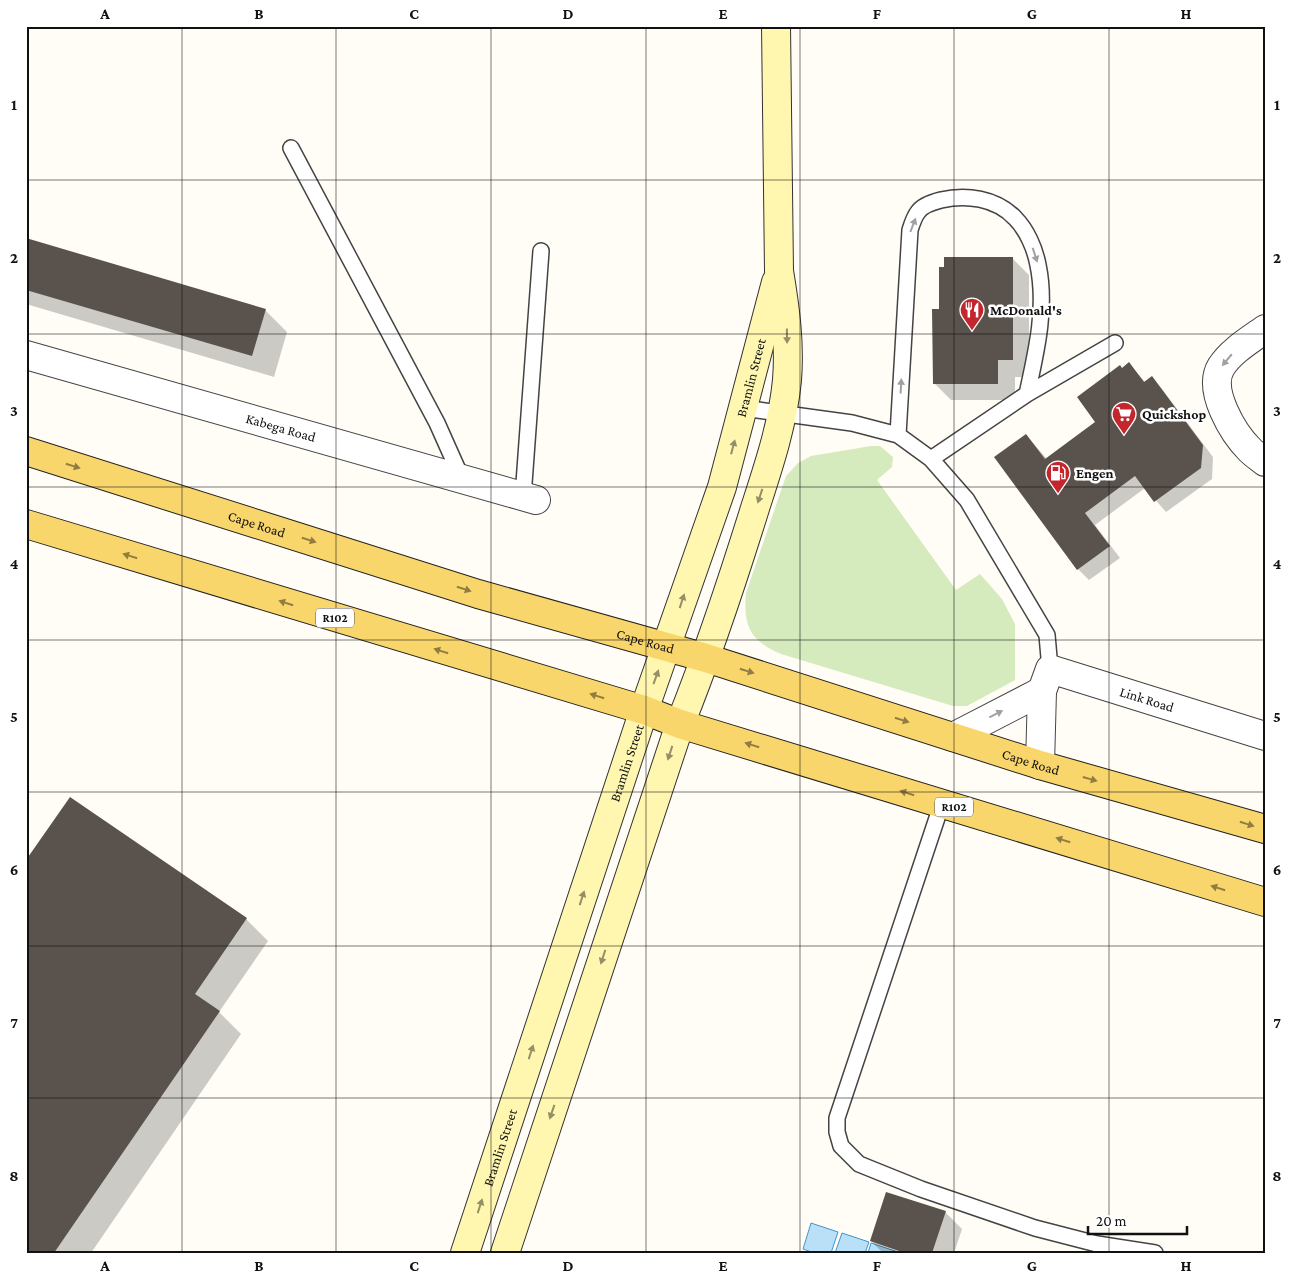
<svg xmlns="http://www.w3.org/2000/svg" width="1291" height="1279" font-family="'Crimson Pro',serif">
  <rect width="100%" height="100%" fill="#fffdf5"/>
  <!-- green -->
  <path fill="#d5ebbd" d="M871 446H880L893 457 892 467 877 480 956 590 980 574 1002 599 1015 624V680L967 706H953L781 654C750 641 743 626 746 593L786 476 798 463 811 456Z"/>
  <!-- water -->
  <path fill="#b9e0f7" stroke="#3f96cf" d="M811 1223 838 1232 831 1253H814L803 1249Z
    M842 1233 869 1242 865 1253H835Z
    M871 1243 898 1252 897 1253H868Z"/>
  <!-- shadow -->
  <path fill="#0003" d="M26 239 265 310 287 332 274 377 26 304Z
    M1012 258 1029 275V377H1015V400H951L934 383 940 310Z
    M1129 364 1146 383 1152 378 1162 389 1213 457 1212 479 1166 512 1145 488 1095 525 1120 558 1089 580 1078 569 1026 435 1047 459 1097 422 1122 369Z
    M26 863 246 919 268 941 219 1012 241 1034 91 1253H26Z
    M945 1212 962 1229 954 1253H883L871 1241Z"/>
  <!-- building -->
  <path fill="#5a524d" d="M26 238 266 309 252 356 26 290Z
    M944 257H1013V360H998V384H933L932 309H939V267H944Z
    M1129 362 1144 382 1152 376 1203 445 1201 468 1154 502 1135 476 1085 513 1110 546 1077 570 994 457 1026 434 1045 459 1095 422 1077 397 1120 365 1122 368Z
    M70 797 247 918 195 994 220 1011 54 1253H26V860Z
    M886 1192 946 1211 932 1253H905L870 1241Z"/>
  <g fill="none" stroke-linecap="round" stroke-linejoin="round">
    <defs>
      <path id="lane" d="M291 148 437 423 462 479
        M743 408 852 423 898 435 931 459 967 500 1047 635 1050 669
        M898 435 910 230C912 224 914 217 918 212 922 206 933 202 941 200 966 194 996 198 1015 218 1027 230 1035 249 1038 265 1047 308 1036 353 1027 394
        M931 459 1027 394 1115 343
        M523 497 541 251
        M942 803 837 1118V1132L841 1146 859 1164 921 1189 1035 1228 1097 1244 1155 1253"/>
      <g id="street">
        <path d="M1265 329C1250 340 1231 351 1221 367 1207 390 1233 433 1250 450 1254 454 1260 458 1265 462"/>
        <path id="s1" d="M26 355 536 500"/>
        <path d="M953 737 1042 691"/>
        <path id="s2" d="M1040 765 1042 691 1050 669 1265 736"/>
      </g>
      <g id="secondary">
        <path id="s3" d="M465 1253 644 710 722 487 776 282"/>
        <path d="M505 1253 680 724C709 652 733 579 756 505 769 465 783 423 787 380 790 343 785 307 779 271L776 26"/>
      </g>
      <g id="primary">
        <path id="s4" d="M26 451 478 594 706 658 1040 765 1265 829"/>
        <path d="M26 524 644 710 680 724 1265 902"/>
      </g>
    </defs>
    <!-- lane casing -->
    <use href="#lane" stroke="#444" stroke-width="18"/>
    <!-- street casing -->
    <use href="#street" stroke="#444" stroke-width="30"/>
    <!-- secondary casing -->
    <use href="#secondary" stroke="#333" stroke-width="30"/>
    <!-- primary casing -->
    <use href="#primary" stroke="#222" stroke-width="30"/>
    <!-- lane -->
    <use href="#lane" stroke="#fff" stroke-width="15"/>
    <!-- street -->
    <use href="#street" stroke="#fff" stroke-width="28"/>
    <!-- secondary -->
    <use href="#secondary" stroke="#fff6b0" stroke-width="28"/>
    <!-- primary -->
    <use href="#primary" stroke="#f9d66b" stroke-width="28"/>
  </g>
  <!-- one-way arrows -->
  <defs><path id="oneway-solid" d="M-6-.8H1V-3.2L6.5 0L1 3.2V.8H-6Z" transform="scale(1.25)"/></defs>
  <g fill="#a0a0a0">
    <use href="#oneway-solid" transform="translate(913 225) rotate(-69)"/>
    <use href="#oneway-solid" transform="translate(1035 255) rotate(72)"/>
    <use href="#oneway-solid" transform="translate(1227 360) rotate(130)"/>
    <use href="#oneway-solid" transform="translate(901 386) rotate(-87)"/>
    <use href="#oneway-solid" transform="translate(996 714) rotate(-27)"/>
  </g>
  <g fill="#948f68">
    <use href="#oneway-solid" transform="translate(787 336) rotate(89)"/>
    <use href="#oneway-solid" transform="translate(733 447) rotate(-75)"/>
    <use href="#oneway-solid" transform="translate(760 496) rotate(108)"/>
    <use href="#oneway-solid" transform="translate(682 601) rotate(-72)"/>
    <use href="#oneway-solid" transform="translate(656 677) rotate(-70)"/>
    <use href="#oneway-solid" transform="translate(670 753) rotate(108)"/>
    <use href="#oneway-solid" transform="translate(582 898) rotate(-72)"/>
    <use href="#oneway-solid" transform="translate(603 957) rotate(108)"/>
    <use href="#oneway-solid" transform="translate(531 1052) rotate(-72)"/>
    <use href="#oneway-solid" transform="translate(552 1112) rotate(109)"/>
    <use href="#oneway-solid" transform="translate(480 1206) rotate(-72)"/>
  </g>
  <g fill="#917d42">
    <use href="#oneway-solid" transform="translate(73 466) rotate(17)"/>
    <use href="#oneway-solid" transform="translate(309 540) rotate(18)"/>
    <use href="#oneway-solid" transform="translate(130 556) rotate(-163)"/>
    <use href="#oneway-solid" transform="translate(464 589) rotate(18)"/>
    <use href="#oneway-solid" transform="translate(286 603) rotate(-163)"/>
    <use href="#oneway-solid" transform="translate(441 651) rotate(-163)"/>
    <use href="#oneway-solid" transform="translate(747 671) rotate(18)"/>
    <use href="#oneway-solid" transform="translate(597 696) rotate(-163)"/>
    <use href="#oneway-solid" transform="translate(902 720) rotate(18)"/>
    <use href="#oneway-solid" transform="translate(752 745) rotate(-163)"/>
    <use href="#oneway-solid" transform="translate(1090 779) rotate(16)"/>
    <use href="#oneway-solid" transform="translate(907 793) rotate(-163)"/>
    <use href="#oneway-solid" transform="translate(1247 824) rotate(17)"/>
    <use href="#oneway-solid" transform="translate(1063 840) rotate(-163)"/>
    <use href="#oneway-solid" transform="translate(1218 888) rotate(-163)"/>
  </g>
  <!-- grid -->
  <path fill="none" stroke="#111" stroke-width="1" stroke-opacity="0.55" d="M182 26V1253M336 26V1253M491 26V1253M646 26V1253M800 26V1253M954 26V1253M1109 26V1253M26 180H1265M26 334H1265M26 487H1265M26 640H1265M26 792H1265M26 946H1265M26 1098H1265"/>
  <!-- icons -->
  <defs>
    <symbol id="restaurant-pin" viewBox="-11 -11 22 30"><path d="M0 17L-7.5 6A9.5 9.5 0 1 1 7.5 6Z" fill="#c4262e" stroke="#fff"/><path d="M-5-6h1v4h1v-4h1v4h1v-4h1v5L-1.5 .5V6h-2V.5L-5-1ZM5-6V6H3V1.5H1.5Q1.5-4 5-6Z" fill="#fff"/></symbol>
    <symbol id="supermarket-pin" viewBox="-11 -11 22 30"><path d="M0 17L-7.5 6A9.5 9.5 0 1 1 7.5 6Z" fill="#c4262e" stroke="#fff"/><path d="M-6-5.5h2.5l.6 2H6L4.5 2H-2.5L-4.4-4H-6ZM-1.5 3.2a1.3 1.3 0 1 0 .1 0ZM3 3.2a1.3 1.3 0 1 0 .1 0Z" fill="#fff"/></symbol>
    <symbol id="fuel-pin" viewBox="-11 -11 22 30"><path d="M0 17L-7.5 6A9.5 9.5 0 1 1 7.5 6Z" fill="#c4262e" stroke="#fff"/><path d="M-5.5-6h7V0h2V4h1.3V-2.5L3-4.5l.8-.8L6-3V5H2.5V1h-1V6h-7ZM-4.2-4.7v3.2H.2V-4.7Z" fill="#fff"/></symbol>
  </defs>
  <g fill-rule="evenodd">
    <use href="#restaurant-pin" x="958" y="296" width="28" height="38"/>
    <use href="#supermarket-pin" x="1110" y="400" width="28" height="38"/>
    <use href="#fuel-pin" x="1044" y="459" width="28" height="38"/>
  </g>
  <g text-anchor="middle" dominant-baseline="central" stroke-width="5" stroke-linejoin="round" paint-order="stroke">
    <!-- shield labels -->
    <g fill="#fff" stroke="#585858" stroke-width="1">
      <rect x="316" y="608.5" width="38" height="19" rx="4"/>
      <rect x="935" y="797.5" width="38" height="19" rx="4"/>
    </g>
    <g font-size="12" font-weight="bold" fill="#111">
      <text x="335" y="618">R102</text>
      <text x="954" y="807">R102</text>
    </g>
    <!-- poi labels -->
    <g font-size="14" font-weight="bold" fill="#111" stroke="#fff" text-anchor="start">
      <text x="990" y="310">McDonald's</text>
      <text x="1142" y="414">Quickshop</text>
      <text x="1076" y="473">Engen</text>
    </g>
    <!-- street labels -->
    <g font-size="14" fill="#111" stroke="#fff">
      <text stroke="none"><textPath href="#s3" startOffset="921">Bramlin Street</textPath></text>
      <text stroke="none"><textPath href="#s1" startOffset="265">Kabega Road</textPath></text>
      <text stroke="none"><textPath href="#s4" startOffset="242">Cape Road</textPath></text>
      <text stroke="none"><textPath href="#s4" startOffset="648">Cape Road</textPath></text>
      <text stroke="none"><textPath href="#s2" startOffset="199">Link Road</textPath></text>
      <text stroke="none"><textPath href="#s4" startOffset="1052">Cape Road</textPath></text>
      <text stroke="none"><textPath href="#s3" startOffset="516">Bramlin Street</textPath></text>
      <text stroke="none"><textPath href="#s3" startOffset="111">Bramlin Street</textPath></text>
    </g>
  </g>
  <!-- border -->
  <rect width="1291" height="1279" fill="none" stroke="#ffffff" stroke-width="55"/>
  <!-- scale -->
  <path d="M1088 1226v8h99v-8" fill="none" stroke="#111111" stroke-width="2.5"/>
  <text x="1096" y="1226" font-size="15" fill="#111111" stroke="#ffffff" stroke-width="4" paint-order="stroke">20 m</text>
  <rect x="28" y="28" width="1236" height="1224" fill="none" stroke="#111" stroke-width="2"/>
  <g font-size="16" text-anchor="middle" font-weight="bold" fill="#111">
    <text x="105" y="19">A</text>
    <text x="259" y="19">B</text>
    <text x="414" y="19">C</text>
    <text x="568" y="19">D</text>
    <text x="723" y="19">E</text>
    <text x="877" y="19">F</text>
    <text x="1032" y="19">G</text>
    <text x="1186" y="19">H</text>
    <text x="14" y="110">1</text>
    <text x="1277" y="110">1</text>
    <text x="14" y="263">2</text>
    <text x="1277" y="263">2</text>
    <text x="14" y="416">3</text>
    <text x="1277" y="416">3</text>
    <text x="14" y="569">4</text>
    <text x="1277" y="569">4</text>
    <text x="14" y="722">5</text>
    <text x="1277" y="722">5</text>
    <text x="14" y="875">6</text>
    <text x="1277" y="875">6</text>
    <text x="14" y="1028">7</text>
    <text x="1277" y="1028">7</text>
    <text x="14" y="1181">8</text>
    <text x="1277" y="1181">8</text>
    <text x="105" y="1271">A</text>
    <text x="259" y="1271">B</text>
    <text x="414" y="1271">C</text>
    <text x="568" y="1271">D</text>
    <text x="723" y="1271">E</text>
    <text x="877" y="1271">F</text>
    <text x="1032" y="1271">G</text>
    <text x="1186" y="1271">H</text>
  </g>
</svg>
